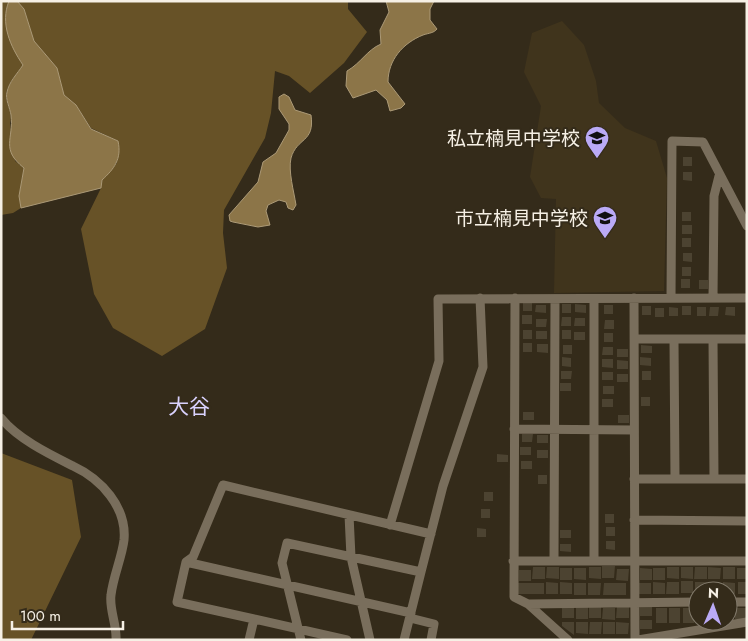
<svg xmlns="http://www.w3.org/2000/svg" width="748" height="641" font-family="Jost,'Noto Sans JP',sans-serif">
  <rect width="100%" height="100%" fill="#342b1a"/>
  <!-- built -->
  <path fill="#40341c" d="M562 21 584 45 596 81 599 103 625 128 656 141 667 178 664 291 554 293 556 199 541 198 530 177 541 106 524 72 532 33Z"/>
  <!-- green -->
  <path fill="#675227" d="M1 1H9C0 21 11 47 23 65 17 74 6 85 6 96 7 106 13 113 10 123L15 161 24 168 19 196 21 208 13 213 1 215Z
    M17 1H348V9L367 32 344 63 310 93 289 76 275 71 271 113 265 138 224 210 223 233 227 268 205 329 162 356 113 328 94 294 81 229 101 188 102 180 117 163 118 141 91 128 76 105 64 95 57 68 34 41 24 9Z
    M1 453 72 480 81 537 31 640H1Z"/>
  <!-- water -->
  <path fill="#8c7548" stroke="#ac9a77" d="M9 1H17L24 9 34 41 57 68 64 95 76 105 91 129 118 141C122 159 114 169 102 180L101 188 21 208 19 196 24 168C0 149 14 139 11 115 10 108 5 99 7 92 9 82 17 74 23 65 10 46 0 23 9 1Z
    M386 1H434L430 9V20L437 29C434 33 429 33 423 35 403 43 388 60 388 82L405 104 401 108 390 111 387 100 376 90 353 98 346 86 347 71C361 63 367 50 381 44L380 30 389 12Z
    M284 94 289 97 295 110 311 115C315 143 297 137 291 158 288 171 294 192 296 205L293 210 288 208 286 202 279 200 268 205 266 211 270 225 258 227 233 222 230 221 229 215 258 182 263 162 276 153 289 130V124L279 109V97Z"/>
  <!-- building -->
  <path fill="#4c4331" d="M683 157H692V166H683Z
    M683 172H692V181L683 180Z
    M682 212H691V221H682Z
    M682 225H692V234H682Z
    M682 238H691V247H682Z
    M683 253H692V262L683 261Z
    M682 267H691V276H682Z
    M681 279H690V288H681Z
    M699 280H708V289H699Z
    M523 302H532V311H523Z
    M562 304H571V313H562Z
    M575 304 586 305V313L575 312Z
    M536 305H546V313L535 312Z
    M604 305H613V314H604Z
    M642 306H651V315H642Z
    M682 306H691V315H682Z
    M669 307 678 308V316H669Z
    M697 307H706V316H697Z
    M710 307H719L718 316H709Z
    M726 307H735V316L725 315Z
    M655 308H664V317H655Z
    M522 315H532V324H522Z
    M562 317H571V326H561Z
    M575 318H585V326H574Z
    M536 319H547L546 327H536Z
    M605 320H614V329H604Z
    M523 330H532V339H523Z
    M562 330H571V339H562Z
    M536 331H547V339H536Z
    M574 332H585V340H574Z
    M604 333H613V342H604Z
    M523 343H532V352H523Z
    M537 344H548V353L537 352Z
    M563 345H572V354H563Z
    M641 345 652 346V353H641Z
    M603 347H613V355H602Z
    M617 349H628V357H617Z
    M562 357 571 358V367L562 366Z
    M640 357 651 358V366L640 365Z
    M602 359H613V368L602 367Z
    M617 360 628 361V369H617Z
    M561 371H572L571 379H561Z
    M642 371H651V380H642Z
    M602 372H613V380H602Z
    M617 374H628V382H617Z
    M560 383H571V391H560Z
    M603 386H614V394H603Z
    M641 397H650V406H641Z
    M602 399H613V407H602Z
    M523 412H534V420H523Z
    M618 415H629V423H618Z
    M522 434H533L532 442H522Z
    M537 435H548V443H537Z
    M520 447H531V455H520Z
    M537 450H548V458H537Z
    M497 454 508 455V462H497Z
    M521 461H532V469H521Z
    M538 475H547V484H538Z
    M484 492H493V501H484Z
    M481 509H490V518H481Z
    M605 514H614V523H605Z
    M606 527H615V536H606Z
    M477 528 486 529V537H477Z
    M560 530H571V538H560Z
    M606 541H615V550L606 549Z
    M560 544H571V552L560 551Z
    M602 566H615L614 578H602Z
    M533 567H545V579H532Z
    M547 567H559V579L546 578Z
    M589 567H601V579L589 578Z
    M667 567H679V579L667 578Z
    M681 567H693V579L681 578Z
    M695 567H707V579H694Z
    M708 567 721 568 720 579H708Z
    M723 567H735V579H723Z
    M560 568H572V580H560Z
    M574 568H586V580L574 579Z
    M640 568 652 569V580H640Z
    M653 568H665V580H653Z
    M737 568H747V579H737Z
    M617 569H629L628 581 616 580Z
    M519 570H531V581H519Z
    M681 581H693V593H681Z
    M546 582 558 583V594H546Z
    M560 582 572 583V594H560Z
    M653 582 665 583V594H653Z
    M667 582H679V594H666Z
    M695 582H707V591H698V594H695Z
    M723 582 735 583V594L723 591Z
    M738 582H747V594H738Z
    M518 583H544V594H518Z
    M574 583H586V595H574Z
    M588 583H601L600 595H588Z
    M604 583H626V595H603Z
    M639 583H651V594H639Z
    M709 583H721V591H709Z
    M640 606H652V616H640Z
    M562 607H574V618H562Z
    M576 607H588V619H576Z
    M589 607H601V618H589Z
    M617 607H629V618H616Z
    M603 608H615V620L602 619Z
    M656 608H667V623H656Z
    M669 608H680V623H669Z
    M683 608H694V623H683Z
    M728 608H733V619H728Z
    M735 608H747V619H735Z
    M640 620H652V629H640Z
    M562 622H574V635L562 626Z
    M576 622H588V634L576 633Z
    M590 622H602L601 634H589Z
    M603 622H615V634H603Z
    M616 622 629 623 628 634H616Z"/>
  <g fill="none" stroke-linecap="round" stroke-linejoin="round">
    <!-- minor -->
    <path stroke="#796e5c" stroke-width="9" d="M515 298 514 597 528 604 568 640
      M634 298 635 640
      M671 298 672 141 703 142 747 226
      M713 298 714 196 719 176
      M594 299V561
      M635 339H747
      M713 339 714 479
      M674 340 675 479
      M1 418C18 439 49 454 73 466 101 479 127 507 124 540 122 557 113 577 111 595 109 609 117 625 116 640
      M514 429 634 430
      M634 479H747
      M349 515 351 557 370 640
      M634 520 747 521
      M390 525 439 361 438 299 747 298
      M513 561H747
      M554 561 555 299
      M186 562 411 613
      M421 572 443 486 483 367 480 298
      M728 602H747
      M528 604 698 602
      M410 618 434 624 431 640
      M254 619 347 640
      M249 640 254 619 177 602 186 562 193 557 223 485 431 534
      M301 640 282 563 287 543 421 572 404 640
      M638 640 747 622"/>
  </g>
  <!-- icons -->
  <defs>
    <symbol id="school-pin" viewBox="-11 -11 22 30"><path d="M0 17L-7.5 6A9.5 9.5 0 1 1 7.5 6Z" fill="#baaaf6" stroke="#342b1a"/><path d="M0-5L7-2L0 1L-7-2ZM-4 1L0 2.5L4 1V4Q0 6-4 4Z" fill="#111"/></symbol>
  </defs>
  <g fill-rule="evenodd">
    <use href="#school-pin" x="583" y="124" width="28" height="38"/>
    <use href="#school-pin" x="591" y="204" width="28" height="38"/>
  </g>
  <g text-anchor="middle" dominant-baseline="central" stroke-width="4" stroke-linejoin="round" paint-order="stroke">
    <!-- poi labels -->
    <g font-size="19" fill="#f6f0e5" stroke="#342b1a" text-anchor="end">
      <text x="580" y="138">私立楠見中学校</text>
      <text x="588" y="218">市立楠見中学校</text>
    </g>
    <!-- quarter labels -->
    <g font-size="21" fill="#d9d1fd" stroke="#342b1a">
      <text x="189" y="407">大谷</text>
    </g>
  </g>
  <!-- border -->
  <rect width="748" height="641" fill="none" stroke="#f6f0e5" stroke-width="5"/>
  <!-- north arrow -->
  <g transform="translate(713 606) rotate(2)"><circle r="24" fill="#342b1a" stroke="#827a6b"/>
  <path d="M0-4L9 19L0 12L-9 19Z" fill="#baaaf6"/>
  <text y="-8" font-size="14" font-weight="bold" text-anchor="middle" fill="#f6f0e5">N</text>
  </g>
  <!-- scale -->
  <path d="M12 621v8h111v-8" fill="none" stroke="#f6f0e5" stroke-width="2.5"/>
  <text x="20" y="621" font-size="15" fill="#f6f0e5" stroke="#342b1a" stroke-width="4" paint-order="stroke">100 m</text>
</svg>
